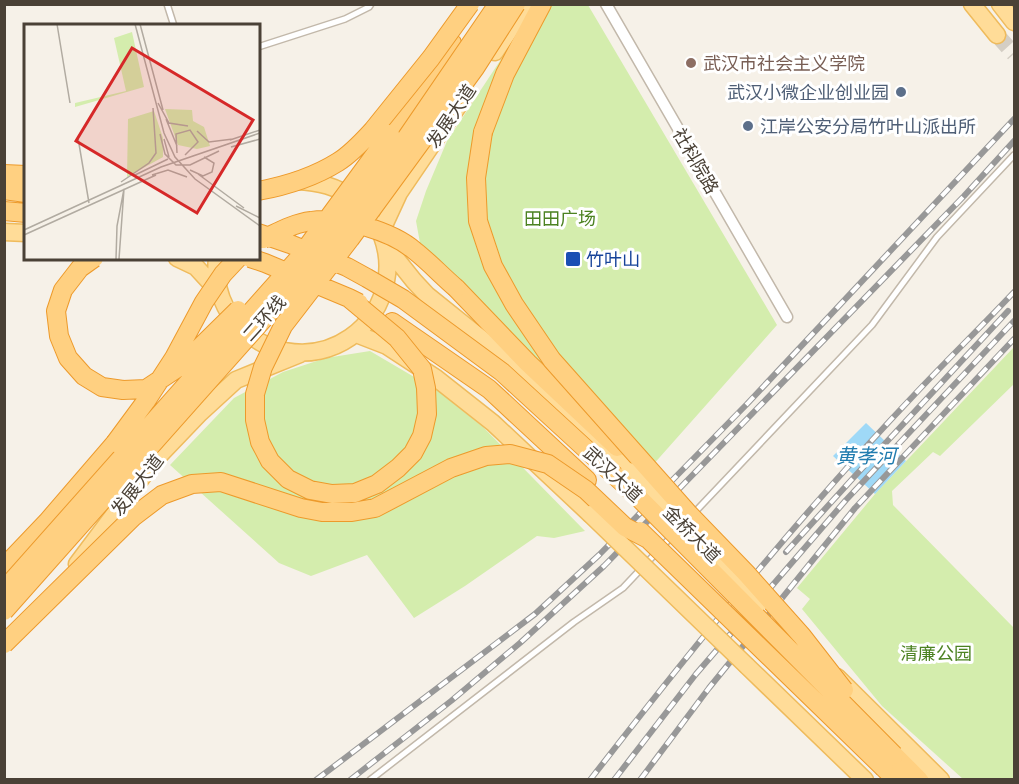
<svg xmlns="http://www.w3.org/2000/svg" width="1019" height="784" font-family="'Asap Condensed','Noto Sans SC',sans-serif">
  <rect width="100%" height="100%" fill="#f6f1e8"/>
  <!-- green -->
  <path fill="#d4edad" d="M537 5H588L777 325 644 475 494 342 446 291 422 254 416 221 426 191 447 141Z
    M1014 347V384L940 456 933 452 892 491 893 505 1014 628V779H963L882 706 802 609 810 599 797 588 875 494Z
    M370 351 438 391 483 427 585 531 554 538 537 536 465 586 414 618 367 555 311 576 279 563 170 465 234 398 283 372 326 358Z"/>
  <!-- water -->
  <path fill="#9fd9f7" d="M866 423 906 461 875 494 833 456Z"/>
  <g fill="none" stroke-linecap="round" stroke-linejoin="round">
    <!-- primary-tunnel -->
    <path stroke="#d4cec4" stroke-width="16" stroke-dasharray="16 8" stroke-linecap="butt" d="M997 35 1014 54"/>
    <defs>
      <path id="service" d="M167 4 174 26
        M258 47 345 19 369 7 371 4
        M694 513 872 325 937 237 1014 155
        M370 780 574 622 623 588 673 535"/>
      <path id="minor" d="M606 4 787 317"/>
      <path id="primary" d="M972 4 997 35
        M1000 4 1014 22
        M495 52 527 4
        M296 181C320 182 336 186 356 200
        M4 232 26 233
        M381 232 399 193 467 93
        M386 246 414 281 427 295 508 360 629 471
        M177 258 196 267 219 292
        M217 258C213 294 229 324 260 342 264 344 268 347 272 348 276 350 281 350 285 351 333 360 377 329 386 281 390 262 386 241 376 224
        M356 334 387 346 436 378 493 423 590 514
        M77 564 155 460 200 413 236 380 300 354
        M747 666 865 780
        M837 677 941 780"/>
      <path id="trunk" d="M483 132 505 74 542 4
        M390 134 452 43
        M4 174 26 175
        M4 190 26 193
        M4 211 26 213
        M456 288 528 363 617 447
        M392 322 489 389 587 480
        M4 567 47 522 115 443
        M894 755 919 780
        M884 768 896 780"/>
    </defs>
    <!-- service casing -->
    <use href="#service" stroke="#c2b8aa" stroke-width="8"/>
    <!-- minor casing -->
    <use href="#minor" stroke="#c2b8aa" stroke-width="13"/>
    <!-- primary casing -->
    <use href="#primary" stroke="#efbb5c" stroke-width="19"/>
    <!-- trunk casing -->
    <use href="#trunk" stroke="#ed9a2b" stroke-width="20"/>
    <!-- service -->
    <use href="#service" stroke="#fff" stroke-width="5"/>
    <!-- minor -->
    <use href="#minor" stroke="#fff" stroke-width="10"/>
    <!-- primary -->
    <use href="#primary" stroke="#ffdc98" stroke-width="16"/>
    <!-- trunk -->
    <use href="#trunk" stroke="#ffd081" stroke-width="18"/>
    <defs>
      <path id="rail" d="M786 552 855 476 1008 311
        M316 780 535 614 599 555 747 404 1014 119
        M350 780 451 701 520 643 604 566 964 196 1014 141
        M590 780C693 647 800 515 916 393 948 359 982 326 1014 292
        M614 780 696 674 846 500 1014 321
        M640 780 709 688 855 508 1014 339"/>
    </defs>
    <!-- rail casing -->
    <use href="#rail" stroke="#989898" stroke-width="6"/>
    <!-- rail -->
    <use href="#rail" stroke="#fff" stroke-width="4" stroke-dasharray="11" stroke-linecap="butt"/>
    <defs>
      <path id="primary-bridge" d="M629 471 761 602
        M590 514 747 666"/>
      <path id="trunk-bridge" d="M483 132 476 178 478 221 493 266 514 304 552 360 688 513 746 573 802 636 844 690
        M258 191C285 186 314 177 338 162 351 154 363 141 373 130L431 58 470 4
        M258 233 290 244 347 267 367 278 403 299 502 372 636 495 894 755
        M263 239C278 232 294 223 311 221 341 216 392 231 415 251 429 262 442 276 456 288
        M94 258 80 268 63 290 56 311 59 336 68 358 84 376 102 387 123 390 146 389 182 365 238 310
        M250 258 265 263 349 298 359 303
        M349 298 397 338 422 369 426 388 427 414 422 436 413 453 398 468 377 484 355 493 332 494 310 490 288 479 270 461 260 442 255 420V394L263 367 283 326 350 239 475 68 516 4
        M115 443 146 401 174 358 204 302 223 274 238 258
        M640 531 884 768
        M4 590 299 258 390 134
        M4 611 315 261 396 153 498 4
        M4 644 133 517 162 495 192 484 221 482 301 508 322 512H352L375 508 451 468 486 456 510 454 548 464 586 490 625 527 648 539"/>
    </defs>
    <!-- primary-bridge casing -->
    <use href="#primary-bridge" stroke="#efbb5c" stroke-width="19" stroke-linecap="butt"/>
    <!-- trunk-bridge casing -->
    <use href="#trunk-bridge" stroke="#ed9a2b" stroke-width="20" stroke-linecap="butt"/>
    <!-- primary-bridge -->
    <use href="#primary-bridge" stroke="#ffdc98" stroke-width="16"/>
    <!-- trunk-bridge -->
    <use href="#trunk-bridge" stroke="#ffd081" stroke-width="18"/>
  </g>
  <!-- markers -->
  <circle fill="#8d6e63" stroke="#fff" stroke-width="2" cx="691" cy="63" r="6"/>
  <g fill="#5c6f8a" stroke="#fff" stroke-width="2">
    <circle cx="901" cy="92" r="6"/>
    <circle cx="748" cy="126" r="6"/>
  </g>
  <rect fill="#1a4fb4" stroke="#fff" stroke-width="2" x="565" y="251" width="16" height="16" rx="3"/>
  <g text-anchor="middle" dominant-baseline="central" stroke-width="6" stroke-linejoin="round" paint-order="stroke">
    <!-- education labels -->
    <g font-size="18" fill="#785e54" stroke="#fff" text-anchor="start">
      <text x="703" y="63">武汉市社会主义学院</text>
    </g>
    <!-- service labels -->
    <g font-size="18" fill="#4e5e75" stroke="#fff" text-anchor="end">
      <text x="889" y="92">武汉小微企业创业园</text>
      <text x="760" y="126" text-anchor="start">江岸公安分局竹叶山派出所</text>
    </g>
    <!-- street labels -->
    <g font-size="18" fill="#4a4136" stroke="#fff">
      <text transform="translate(451 116) rotate(-56)">发展大道</text>
      <text transform="translate(696 161) rotate(60)">社科院路</text>
      <text transform="translate(264 318) rotate(-48)">二环线</text>
      <text transform="translate(613 474) rotate(43)">武汉大道</text>
      <text transform="translate(137 485) rotate(-52)">发展大道</text>
      <text transform="translate(692 534) rotate(45)">金桥大道</text>
    </g>
    <!-- park labels -->
    <g font-size="18" fill="#4c8222" stroke="#fff">
      <text x="560" y="218">田田广场</text>
      <text x="936" y="653">清廉公园</text>
    </g>
    <!-- transit labels -->
    <g font-size="18" fill="#164399" stroke="#fff" text-anchor="start">
      <text x="586" y="259">竹叶山</text>
    </g>
    <!-- water labels -->
    <g font-size="20" font-style="italic" fill="#217caf" stroke="#fff">
      <text x="866" y="455">黄孝河</text>
    </g>
  </g>
  <!-- overview -->
  <g transform="translate(24 24)">
    <rect width="236" height="236" fill="#f6f1e8"/>
    <path d="M108 8 120 63 51 83V79L102 67 90 14ZM141 85 168 86 169 97 180 103 186 122 173 125 154 121ZM130 87 139 114V133L103 153 104 95Z" fill="#d4edad"/>
    <path fill="none" stroke="#b1aba1" stroke-width="1.5" d="M33 0 46 79M111 0 140 109 151 133 171 155 236 202M116 0 139 86M134 79 145 99 164 102M142 95 153 122M173 107 185 118 209 115M136 110 141 130 152 141H166L195 127M54 114 65 179M140 115 145 133M206 116 236 106M207 123 236 115M153 129 152 110 166 106 174 118 161 131M166 146 179 152 188 148 190 139 180 133M174 150 220 184M111 151 144 135M128 151 144 146 163 153M97 158 125 139 132 129 129 84M212 182 236 194M0 206 137 143 236 109M0 211 132 151M92 235 93 202 100 165 95 235"/>
    <path fill="#d62828" fill-opacity="0.15" stroke="#d62828" stroke-width="3" d="M108 24 229 96 173 189 52 117Z"/>
    <rect width="236" height="236" fill="none" stroke="#4a4136" stroke-width="3"/>
  </g>
  <!-- border -->
  <rect width="1019" height="784" fill="none" stroke="#4a4136" stroke-width="12"/>
</svg>
